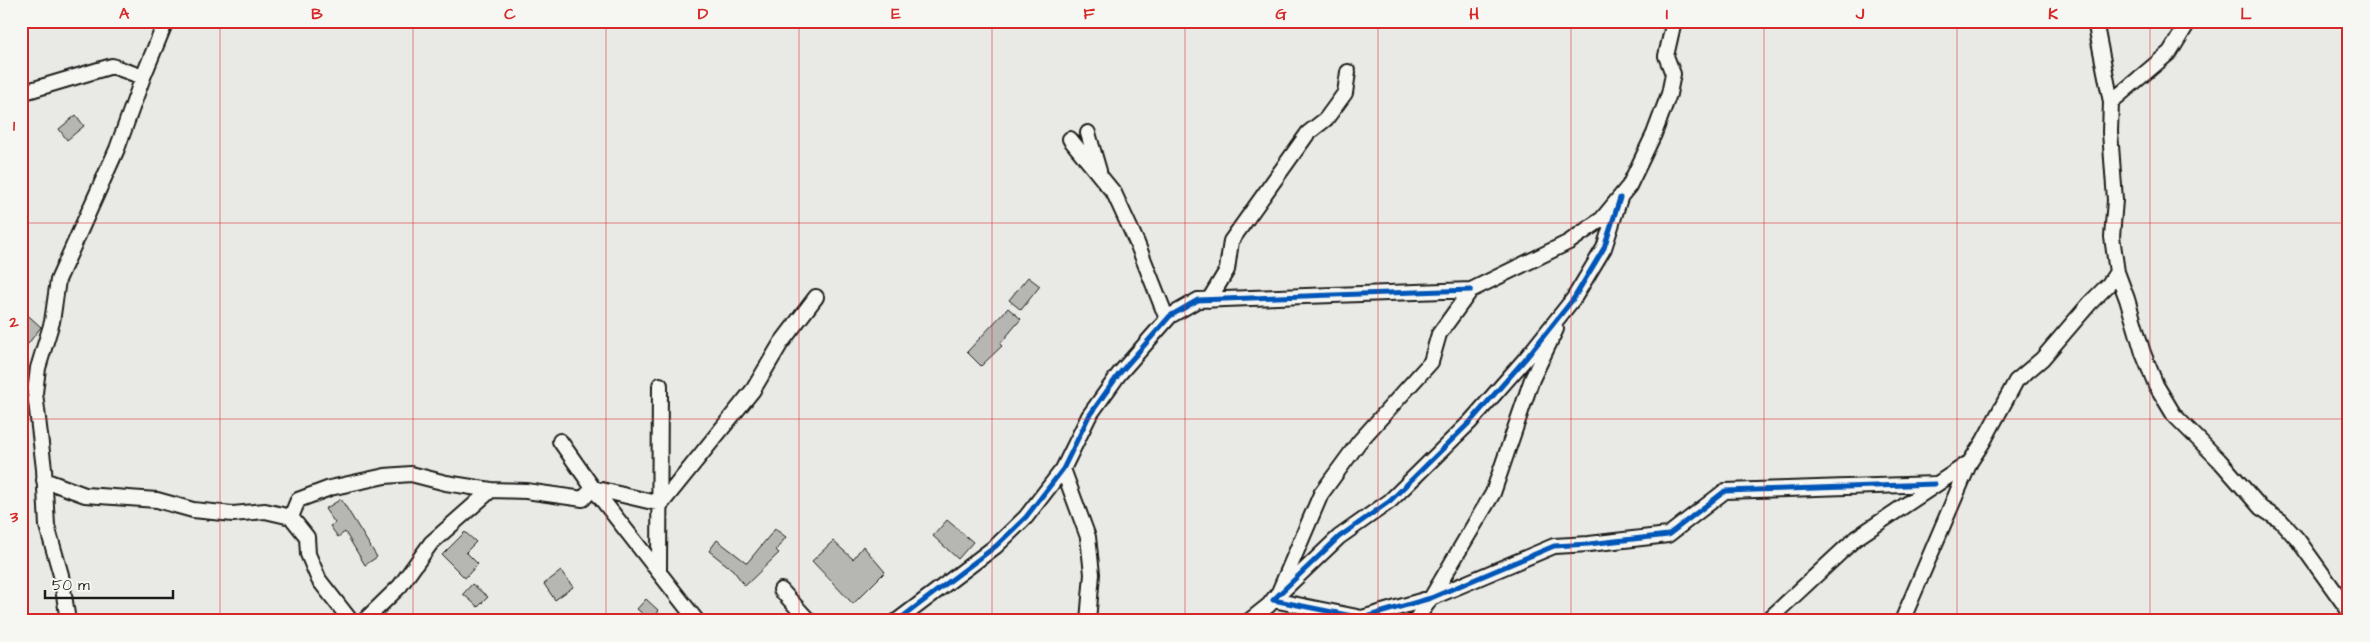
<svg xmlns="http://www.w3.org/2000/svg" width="2370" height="642" font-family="'Architects Daughter',sans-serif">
  <rect width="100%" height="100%" fill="#e9e9e5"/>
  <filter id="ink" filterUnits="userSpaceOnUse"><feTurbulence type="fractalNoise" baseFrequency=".02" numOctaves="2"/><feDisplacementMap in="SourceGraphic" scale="10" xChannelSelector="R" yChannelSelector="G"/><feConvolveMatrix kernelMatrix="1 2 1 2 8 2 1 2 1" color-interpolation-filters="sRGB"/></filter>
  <g filter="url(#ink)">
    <!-- building -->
    <path fill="#b6b6b3" stroke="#1c1c1c" d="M76 115 84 126 67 140 59 129Z
      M1028 277 1040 286 1021 310 1009 300Z
      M1008 308 1021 319 1000 344 1002 346 981 366 967 352Z
      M21 309 41 327 21 353Z
      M341 499 377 557 365 565 345 532 338 537 330 526 335 523 325 509Z
      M947 520 973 542 958 559 933 536Z
      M775 529 786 537 776 550 779 553 745 586 733 570 709 551 717 540 747 563Z
      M465 532 476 542 466 552 478 564 465 578 442 555Z
      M833 541 853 559 863 546 885 572 853 604 812 561Z
      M561 571 573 587 555 600 544 584Z
      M472 584 488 597 478 607 463 594Z
      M646 599 659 611 651 621 637 609Z"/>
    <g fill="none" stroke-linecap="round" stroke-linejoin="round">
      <defs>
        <path id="street" d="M21 93 112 66 143 77 166 21
          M2111 102 2170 52 2189 21
          M1088 133 1099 171
          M1070 139 1114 193 1137 243 1167 319
          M1620 198 1604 248 1574 298 1527 357 1470 422 1390 501 1339 537 1273 600 1362 618 1431 598 1554 546 1589 544 1668 535 1725 491 1935 484
          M2117 272 2127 299 2143 353 2156 385 2174 415 2219 460 2261 508 2281 521 2298 540 2349 611
          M1209 300 1227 270 1231 241 1308 133 1326 119 1345 93 1348 72
          M560 441 593 488 661 504 753 390 781 343 816 297
          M1063 469 1088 537 1092 574 1088 621
          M44 480 85 495 157 500 193 510 233 514 265 511 291 517
          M659 571 660 385
          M781 590 809 621
          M68 621 61 575 47 526 44 469 35 393 38 368 52 322 58 280 117 149 143 77
          M351 621 319 580 308 554 307 537 291 517 298 500 330 488 385 476 411 474 446 483 491 490 526 491 583 499 593 488 697 621
          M364 621 400 586 431 543 491 490
          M897 621 996 546 1026 517 1063 469 1089 416 1119 374 1170 316 1198 300 1471 290
          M1249 621 1269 605 1279 592 1321 494 1359 442 1431 362 1439 334 1471 290 1569 242 1602 219 1629 186 1654 134 1669 94 1673 74 1666 56 1674 21
          M1415 621 1431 598 1493 493 1532 379 1556 329
          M1767 621 1856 538 1970 462
          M1902 621 1970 462 1983 442 2016 381 2042 359 2090 303 2109 284 2117 272 2112 237 2115 200 2110 132 2111 102 2095 21"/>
      </defs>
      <!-- street casing -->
      <use href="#street" stroke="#1c1c1c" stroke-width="18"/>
      <!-- street -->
      <use href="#street" stroke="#f6f6f2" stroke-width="14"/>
      <defs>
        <path id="cycleway" d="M1620 198 1604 248 1574 298 1527 357 1470 422 1390 501 1339 537 1273 600 1362 618 1431 598 1554 546 1589 544 1668 535 1725 491 1935 484
          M897 621 996 546 1026 517 1063 469 1089 416 1119 374 1170 316 1198 300 1471 290"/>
      </defs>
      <!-- cycleway casing -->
      <use href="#cycleway" stroke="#f6f6f2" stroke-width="8"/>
      <!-- cycleway -->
      <use href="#cycleway" stroke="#0057b8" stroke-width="5"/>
    </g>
  </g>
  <!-- grid -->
  <path fill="none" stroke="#d62828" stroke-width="1" stroke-opacity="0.55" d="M220 21V621M413 21V621M606 21V621M799 21V621M992 21V621M1185 21V621M1378 21V621M1571 21V621M1764 21V621M1957 21V621M2150 21V621M21 223H2349M21 419H2349"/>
  <!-- margin -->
  <rect width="2370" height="642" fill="none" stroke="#f6f6f2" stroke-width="55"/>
  <!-- scale -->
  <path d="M45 590v8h128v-8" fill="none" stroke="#1c1c1c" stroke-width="2.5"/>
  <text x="52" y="590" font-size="15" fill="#1c1c1c" stroke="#f6f6f2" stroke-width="4" paint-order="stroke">50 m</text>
  <rect x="28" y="28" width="2314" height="586" fill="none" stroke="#d62828" stroke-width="2"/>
  <g font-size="16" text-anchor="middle" font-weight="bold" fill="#d62828">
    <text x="124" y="19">A</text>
    <text x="317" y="19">B</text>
    <text x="510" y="19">C</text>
    <text x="703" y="19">D</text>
    <text x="896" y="19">E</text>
    <text x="1089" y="19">F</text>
    <text x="1281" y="19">G</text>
    <text x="1474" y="19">H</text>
    <text x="1667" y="19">I</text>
    <text x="1860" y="19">J</text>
    <text x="2053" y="19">K</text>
    <text x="2246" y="19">L</text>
    <text x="14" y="131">1</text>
    <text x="14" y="327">2</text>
    <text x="14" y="522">3</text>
  </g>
</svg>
